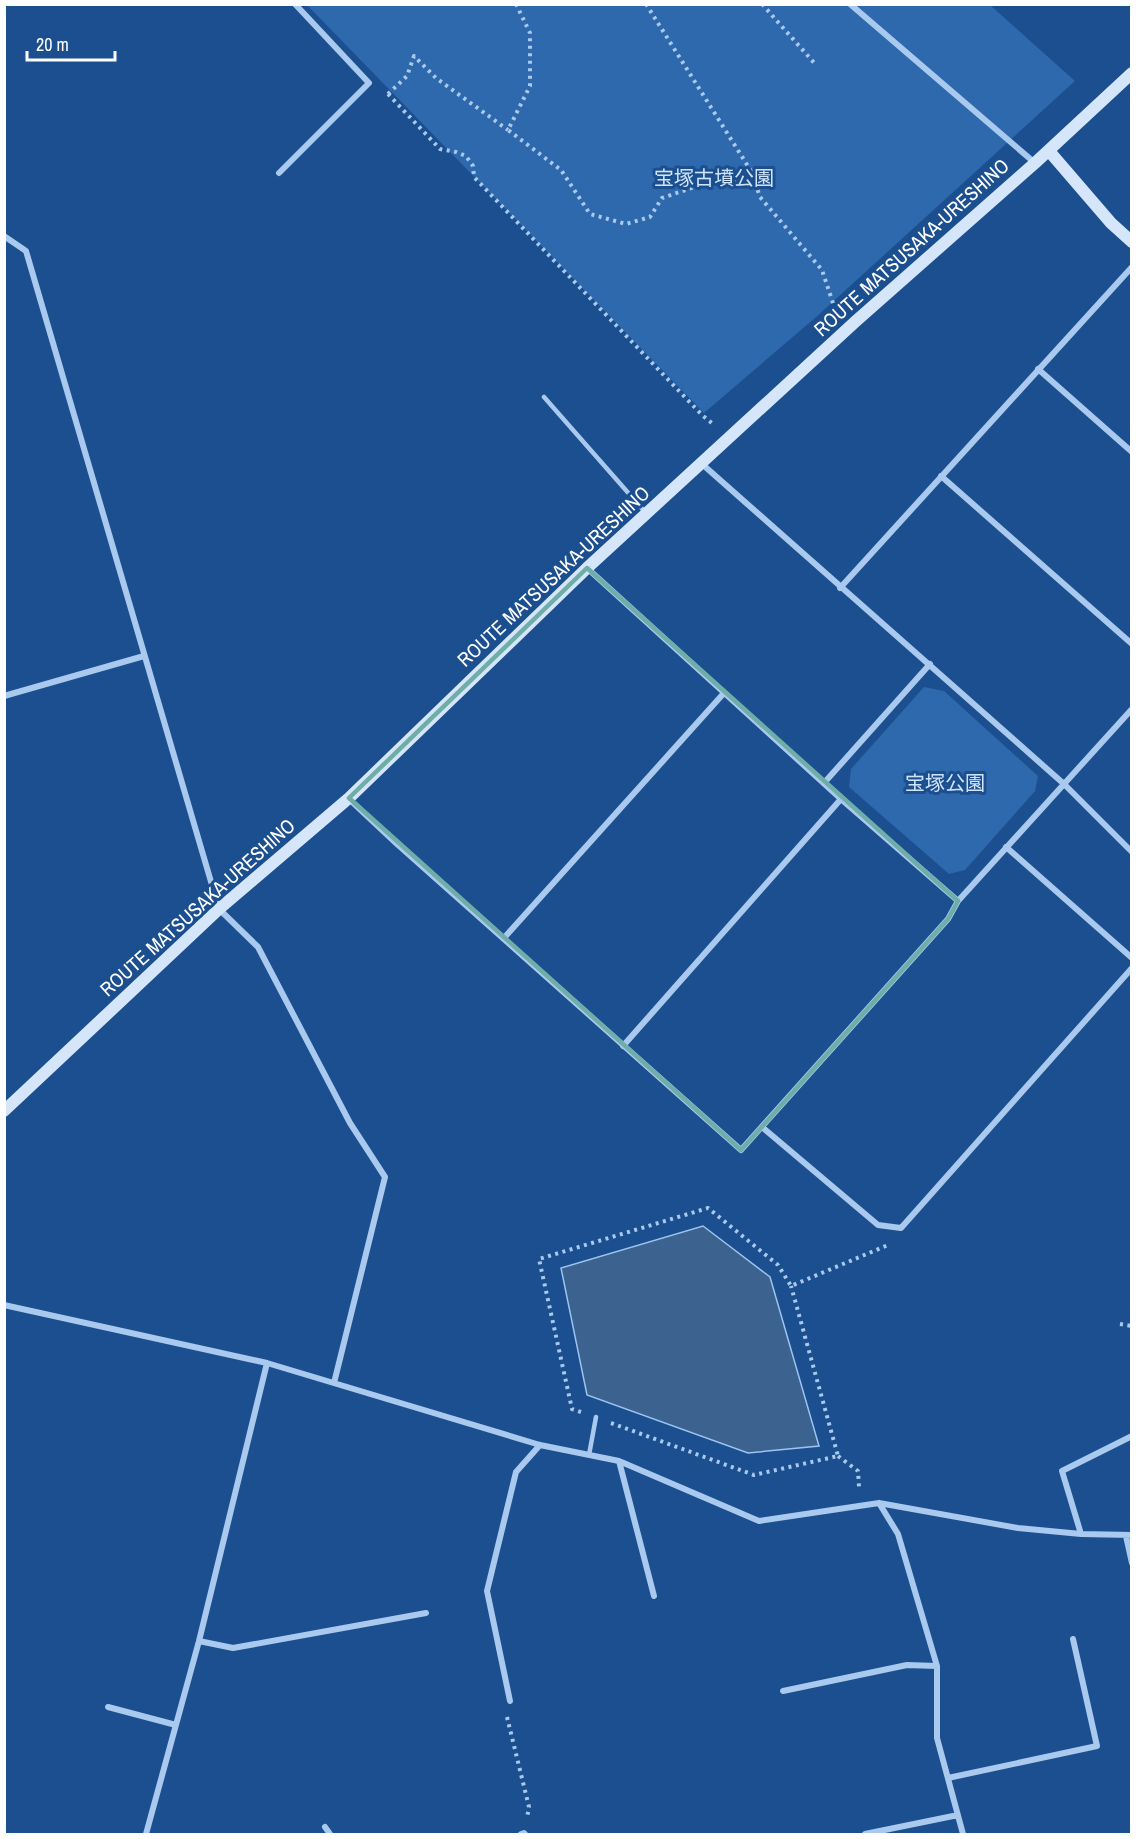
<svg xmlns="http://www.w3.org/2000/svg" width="1136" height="1839" font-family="'Archivo Narrow','Noto Sans JP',sans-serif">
  <rect width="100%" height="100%" fill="#1b4f8f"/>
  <!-- green -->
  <path fill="#2e69ad" d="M307 5H990L1075 81 815 318 704 413Z
    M924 687 944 691 1038 776 1035 791 965 870 949 874 849 787 851 769Z"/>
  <!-- water -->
  <path fill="#3c6290" stroke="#9cc4f0" stroke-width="1.5" d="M703 1226 770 1277 819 1446 748 1453 587 1395 561 1268Z"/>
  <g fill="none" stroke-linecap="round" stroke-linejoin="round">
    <!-- path -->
    <path stroke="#a9c9ee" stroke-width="4" stroke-dasharray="3 4.5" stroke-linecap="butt" d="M516 4 530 33V86L508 130 561 170 590 214 626 224 650 217 662 198 700 185 735 183 751 171
      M646 4 751 171 760 197 822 270 835 309
      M762 4 816 65
      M388 94 440 149 456 152 466 156 473 166 474 177 702 415 713 424
      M388 94 407 76 414 56 436 78 508 130
      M1120 1324 1132 1326
      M581 1412 572 1409 539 1259 708 1208 778 1265 791 1286 888 1245
      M611 1423 754 1475 838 1456 791 1286
      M838 1456 858 1471 859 1487
      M507 1717 529 1807 527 1818"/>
    <!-- lane -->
    <path stroke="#a9c9ee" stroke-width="4.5" d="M544 397 645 512
      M589 1455 596 1417"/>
    <!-- street -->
    <path stroke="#a9c9ee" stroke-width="6" d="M850 4 1035 163
      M279 173 369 83 295 4
      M4 236 26 251 219 909 258 947 350 1123 385 1177 334 1383
      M1038 369 1132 452
      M702 464 1064 784 1132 852
      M941 476 1132 644
      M587 568 841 799 958 901
      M840 588 1132 267
      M4 696 144 656
      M824 783 930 664
      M349 799 397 844 741 1150 948 919 958 901 1132 709
      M1006 847 1132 958
      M504 938 724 693
      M623 1046 841 799
      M762 1127 878 1225 901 1228 1132 968
      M4 1305 267 1363 540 1445 619 1461 759 1521 879 1503 1018 1528 1081 1534 1132 1535
      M619 1461 654 1596
      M879 1503 898 1534 937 1666V1738L963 1834
      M1081 1534 1062 1471 1132 1436
      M1126 1536 1132 1563
      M199 1641 233 1648 426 1613
      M783 1691 907 1665 937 1666
      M510 1701 487 1591 516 1472 540 1445
      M108 1707 176 1725
      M948 1778 1097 1746 1073 1639
      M325 1827 330 1834
      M146 1834 199 1641 267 1363
      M521 1834 524 1833 525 1834
      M865 1834 958 1815"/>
    <!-- secondary -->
    <path stroke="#d6e6fa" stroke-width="12" d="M1049 151 1111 223 1132 242
      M4 1111 219 909 349 798 587 568 856 321 1035 163 1132 73"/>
  </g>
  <!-- marked area -->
  <path fill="none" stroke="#6fada8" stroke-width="4.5" stroke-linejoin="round" d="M587 568 958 901 948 919 741 1150 349 798Z"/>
  <g text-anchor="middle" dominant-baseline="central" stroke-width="6" stroke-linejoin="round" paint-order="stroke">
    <!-- park labels -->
    <g font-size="20" fill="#cfe3fa" stroke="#1b4f8f">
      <text x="714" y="177">宝塚古墳公園</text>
      <text x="945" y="782">宝塚公園</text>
    </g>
    <!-- street labels -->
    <g font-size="20" fill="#fff" stroke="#1b4f8f">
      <text transform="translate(911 247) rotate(-42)">ROUTE MATSUSAKA-URESHINO</text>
      <text transform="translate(553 576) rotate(-43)">ROUTE MATSUSAKA-URESHINO</text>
      <text transform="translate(197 907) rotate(-42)">ROUTE MATSUSAKA-URESHINO</text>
    </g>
  </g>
  <!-- border -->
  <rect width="1136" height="1839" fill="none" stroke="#ffffff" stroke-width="12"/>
  <!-- scale -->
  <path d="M27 51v9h88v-9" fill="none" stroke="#ffffff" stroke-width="3"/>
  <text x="36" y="51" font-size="18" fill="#ffffff" stroke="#1b4f8f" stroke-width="4.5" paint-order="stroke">20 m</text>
</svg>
